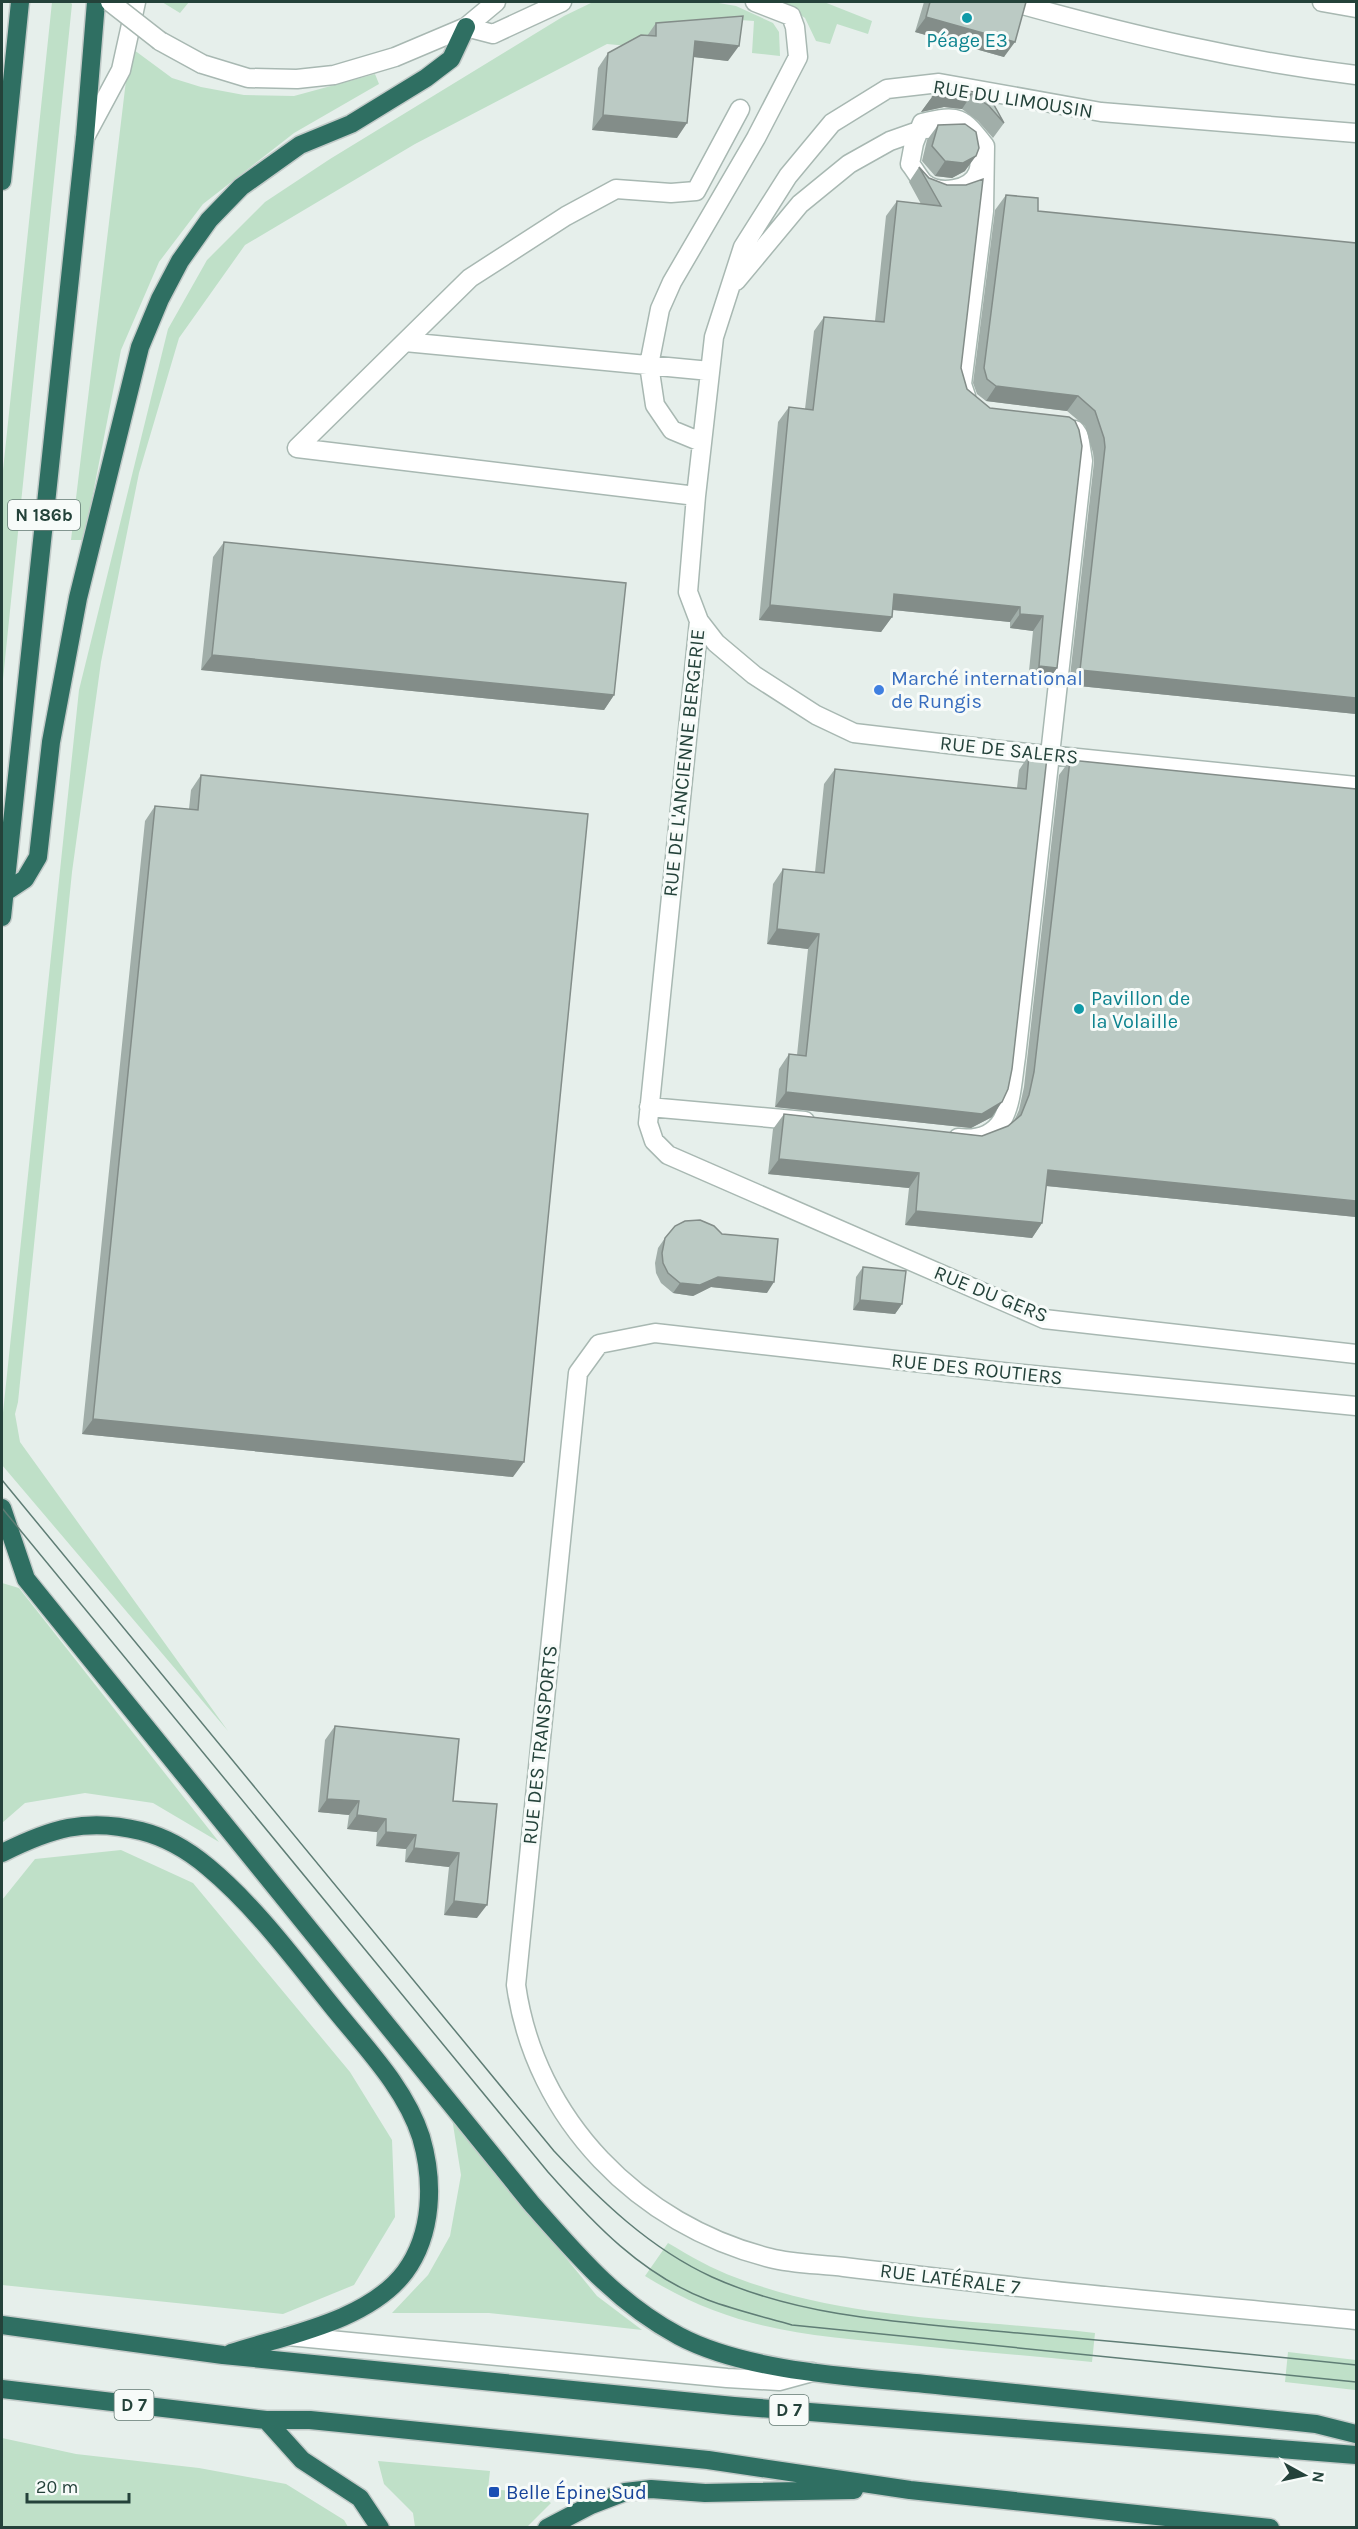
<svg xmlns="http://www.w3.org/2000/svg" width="1358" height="2529" font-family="Karla,sans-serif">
  <rect width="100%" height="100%" fill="#e6efeb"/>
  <!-- green -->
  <path fill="#bfe0c8" d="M52 2H70L72 4 2 689V480Z
    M162 2H189L180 13Z
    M593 2H713L736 6 773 23 779 32 780 56 752 53 754 21 727 19 661 49 607 44 415 144 245 245 179 338 139 473 101 662 72 872 18 1402 15 1414 20 1442 228 1731 2 1465V1422L79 690 168 329 207 260 265 202 330 159 564 16Z
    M782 2H824L872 21 868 34 837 24 830 44 816 41 805 18Z
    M130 47 172 78 201 87 244 95 294 96 375 74 379 84 294 133 203 204 159 262 121 350 84 540H71Z
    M2 1583 19 1588 219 1842 153 1803 85 1793 25 1803 2 1823Z
    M121 1850 193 1883 350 2072 392 2140 395 2217 354 2285 283 2314 2 2285V1900L35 1859Z
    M452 2118 597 2296 642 2330 489 2313H392L428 2275 450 2236 461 2175Z
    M668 2243C690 2256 712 2269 737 2278 850 2321 976 2319 1095 2333L1092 2362C1031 2356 971 2351 910 2345 809 2335 735 2332 645 2276Z
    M1288 2352 1356 2360 1355 2390 1285 2382Z
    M2 2438 76 2454 199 2468 286 2484 344 2520 348 2527H2Z
    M378 2461 490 2471 488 2489 537 2493 551 2503 527 2527H415L413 2513 384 2484Z"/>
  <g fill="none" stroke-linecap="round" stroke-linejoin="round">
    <defs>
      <path id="minor" d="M1322 2 1356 8
        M1019 4C1131 35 1241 61 1356 75
        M466 27 493 34 562 2
        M160 41 202 64 248 78 297 79 334 75 395 57 466 27 496 2
        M1356 133 1101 112 939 83 887 89 832 123 788 176 743 247 714 337 696 496 688 592 699 621 648 1123 654 1141 668 1155 1044 1319 1356 1354
        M85 137 121 70 136 2
        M736 281 800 204 849 164 890 141 924 129 958 128 975 140C978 150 982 161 978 172 971 191 939 195 924 183 919 178 915 170 910 164L914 143 922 123C960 114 962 117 985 146L984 211 962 384 966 396
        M405 342 710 371
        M701 442 672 430 655 405 649 365 660 309 672 282 756 138 798 57 795 27 791 16 755 2
        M696 496 297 448 470 278 566 216 616 189 671 193 696 191 740 109
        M699 621 716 643 754 675 816 715 854 733 999 750 1356 786
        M649 1107 805 1121
        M958 1138C1012 1144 1010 1096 1016 1057L1083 461 1079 436 1075 430
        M1356 1406 1012 1373 655 1333 599 1344 578 1373 516 1985C535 2120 639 2225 770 2258 793 2264 820 2264 844 2267 893 2273 942 2278 992 2284 1113 2298 1235 2308 1356 2320
        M288 2336 727 2378 779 2381 812 2372"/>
      <path id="highway" d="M2 181 20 2
        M4 893 25 879 38 857 51 742 78 598 140 347 160 299 180 261 209 220 241 187 300 145 351 124 426 78 451 59 466 27
        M2 917 85 137 96 2
        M2 1508 26 1579 531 2203C577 2255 617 2303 679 2336 751 2374 864 2377 945 2386 1069 2398 1193 2411 1316 2424L1356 2434
        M2 1853C50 1829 86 1817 141 1831 165 1837 189 1851 208 1867 255 1906 294 1959 332 2006 364 2046 405 2087 421 2137 434 2181 433 2234 405 2272 368 2321 287 2335 231 2353
        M2 2325 223 2355 734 2406 1356 2455
        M2 2389 266 2420H310L708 2460 910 2490 1270 2528
        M266 2420 302 2460 360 2498 380 2528
        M547 2528 591 2505 625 2492 651 2489 705 2493 854 2490"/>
    </defs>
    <!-- minor casing -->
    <use href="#minor" stroke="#a8b8b2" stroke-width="21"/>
    <!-- highway casing -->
    <use href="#highway" stroke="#c2cac8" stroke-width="21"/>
    <!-- minor -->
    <use href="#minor" stroke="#fff" stroke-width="18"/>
    <!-- highway -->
    <use href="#highway" stroke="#2f6f62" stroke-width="18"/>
    <!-- tram -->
    <path stroke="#5f7d75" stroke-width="1.5" d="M2 1480 554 2151C600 2200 649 2248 712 2277 807 2320 916 2323 1018 2333 1131 2343 1244 2353 1356 2365
      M2 1508 548 2172C594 2224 642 2275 708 2300 735 2310 764 2317 792 2325L1356 2382"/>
    <defs>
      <path id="minor-bridge" d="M110 2 160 41"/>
    </defs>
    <!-- minor-bridge casing -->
    <use href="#minor-bridge" stroke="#a8b8b2" stroke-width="21" stroke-linecap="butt"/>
    <!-- minor-bridge -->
    <use href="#minor-bridge" stroke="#fff" stroke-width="18"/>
  </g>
  <!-- wall -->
  <path fill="#a1aea9" d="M924 2H1026L1004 57 915 32Z
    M656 23 728 61 694 57 677 138 592 130 598 68 608 53 647 36Z
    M974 92 994 105 1004 123 993 138 978 121 962 109 944 107 921 112 932 97Z
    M938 125 965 171 952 178 935 176 922 161 927 140Z
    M919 167 929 178 947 185 961 368 967 389 990 408 1057 668 1047 682 1028 681 1033 631 1010 628V622L893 610 892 617 881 632 759 620 778 422 789 407 805 409 814 331 824 317 875 321 886 216 897 201 921 204 909 182Z
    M1006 195 1038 211 1356 243V714L1069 685 1094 462 1093 453 1085 426 1067 411 986 401 977 394 973 383 995 210Z
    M224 542 614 695 604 710 201 670 213 557Z
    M1029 755 1047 757 992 1117 971 1128 775 1107 779 1069 789 1054 797 1055 808 949 767 944 773 884 783 869 815 872 824 784 835 769 1017 788 1019 770Z
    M1070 760 1356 789V1217L1046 1186 1042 1223 1032 1238 905 1225 909 1188 768 1174 773 1129 784 1114 982 1136 1008 1126 1014 1121 1019 1110 1024 1087 1059 775Z
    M201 775 513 1477 82 1434 145 821 155 806 189 809 191 790Z
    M665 1238 767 1293 711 1287 693 1296 673 1293 661 1283 656 1273 655 1263 658 1248Z
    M863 1267 902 1304 895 1314 853 1310 856 1277Z
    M335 1726 453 1801 477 1918 444 1915 449 1867 405 1862 406 1849 376 1846 377 1832 347 1829 349 1815 318 1812 325 1740Z"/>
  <!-- shaded-wall -->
  <path fill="#838d89" d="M926 17 1015 42 1004 57 915 32Z
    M695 41 739 46 728 61 685 56Z
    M955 93 972 94 962 109 944 107 921 112 932 97Z
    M603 115 687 123 677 138 592 130Z
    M976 156 965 171 952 178 935 176 945 161Z
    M996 386 1078 396 1067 411 986 401Z
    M894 594 1020 607 1010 622 884 609Z
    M770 605 892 617 881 632 759 620Z
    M1020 614 1043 616 1033 631 1010 628Z
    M212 655 614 695 604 710 201 670Z
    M1039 666 1057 668 1047 682 1028 681Z
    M1080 670 1356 698V714L1069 685Z
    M777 929 819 934 808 949 767 944Z
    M786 1092 1002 1102 992 1117 971 1128 775 1107Z
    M779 1159 919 1173 909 1188 768 1174Z
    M1048 1170 1356 1201V1217L1037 1185Z
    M916 1211 1042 1223 1032 1238 905 1225Z
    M718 1277 774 1282 767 1293 711 1287 693 1296 673 1293 680 1283Z
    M860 1300 902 1304 895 1314 853 1310Z
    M93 1419 524 1462 513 1477 82 1434Z
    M327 1799 359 1801 349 1815 318 1812Z
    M357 1815 386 1819 377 1832 347 1829Z
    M386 1832 416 1835 406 1849 376 1846Z
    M414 1848 459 1853 449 1867 405 1862Z
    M454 1901 487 1905 477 1918 444 1915Z"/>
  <!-- building -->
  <path fill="#bbcac4" stroke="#838d89" stroke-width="1.5" d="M930 2H1026L1015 42 926 17Z
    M743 16 739 46 695 41 687 123 603 115 608 53 641 35 656 36V23Z
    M956 89 974 92 994 105 1004 123 989 106 972 94 955 93 932 97 941 92Z
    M965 124 976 132 979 148 976 156 963 163 945 161 932 146 938 125Z
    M919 167 929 178 947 185H966L983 179 961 368 967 389 990 408 1069 417 1075 421 1079 430 1082 446 1057 668 1039 666 1043 616 1020 614V607L894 594 892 617 770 605 789 407 813 410 824 317 884 322 897 201 941 206Z
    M1006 195 1038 198V211L1356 243V698L1080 670 1105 447 1104 438 1095 411 1078 396 996 386 987 379 984 368Z
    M224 542 626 583 614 695 212 655Z
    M1029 755 1047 757 1012 1069 1008 1089 1002 1102 982 1114 786 1092 789 1054 806 1056 819 934 777 929 783 869 824 873 835 769 1026 789Z
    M1070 760 1356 789V1201L1048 1170 1042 1223 916 1211 919 1173 779 1159 784 1114 982 1136 1008 1126 1021 1115 1029 1095 1034 1072Z
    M201 775 588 814 524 1462 93 1419 155 806 198 810Z
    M700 1220 714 1226 722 1234 778 1239 774 1282 718 1277 700 1285 680 1283 668 1273 663 1263 662 1253 665 1238 675 1226 685 1221Z
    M863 1267 906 1271 902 1304 860 1300Z
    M335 1726 459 1739 453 1801 497 1804 487 1905 454 1901 459 1853 414 1848 416 1835 386 1832V1819L357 1815 359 1801 327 1799Z"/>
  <!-- markers -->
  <g fill="#0f9aa8" stroke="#f7fbf9" stroke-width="2">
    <circle cx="967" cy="18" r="6"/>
    <circle cx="1079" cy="1009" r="6"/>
  </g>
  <circle fill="#3f7fe0" stroke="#f7fbf9" stroke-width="2" cx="879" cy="690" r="6"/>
  <rect fill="#1a4fb4" stroke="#f7fbf9" stroke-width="2" x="488" y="2486" width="12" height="12" rx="3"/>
  <g text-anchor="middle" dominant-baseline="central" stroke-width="6" stroke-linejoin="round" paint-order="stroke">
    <!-- shield labels -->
    <g fill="#f7fbf9" stroke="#637a73" stroke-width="1.5">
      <rect x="8" y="500" width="72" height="30" rx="4.5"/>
      <rect x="114.5" y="2390" width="39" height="30" rx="4.5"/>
      <rect x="769.5" y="2395" width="39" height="30" rx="4.5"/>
    </g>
    <g font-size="18" font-weight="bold" fill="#24423a">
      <text x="44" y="515">N 186b</text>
      <text x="134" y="2405">D 7</text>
      <text x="789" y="2410">D 7</text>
    </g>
    <!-- culture labels -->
    <g font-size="20" fill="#0d838f" stroke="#f7fbf9">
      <text x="967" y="40">Péage E3</text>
      <text x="1091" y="998" text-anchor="start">Pavillon de<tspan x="1091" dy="23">la Volaille</tspan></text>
    </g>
    <!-- street labels -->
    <g font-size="20" fill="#24423a" stroke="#f7fbf9">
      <text transform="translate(1013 99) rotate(9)">RUE DU LIMOUSIN</text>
      <text transform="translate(1009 750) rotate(6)">RUE DE SALERS</text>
      <text transform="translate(684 763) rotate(-84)">RUE DE L'ANCIENNE BERGERIE</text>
      <text transform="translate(991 1294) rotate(22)">RUE DU GERS</text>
      <text transform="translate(977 1369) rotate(6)">RUE DES ROUTIERS</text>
      <text transform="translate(540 1745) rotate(-84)">RUE DES TRANSPORTS</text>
      <text transform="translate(950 2279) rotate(7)">RUE LATÉRALE 7</text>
    </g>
    <!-- shop labels -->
    <g font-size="20" fill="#366cbe" stroke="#f7fbf9" text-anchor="start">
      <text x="891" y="678">Marché international<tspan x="891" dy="23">de Rungis</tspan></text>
    </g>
    <!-- transit labels -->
    <g font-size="20" fill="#164399" stroke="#f7fbf9" text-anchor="start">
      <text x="506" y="2492">Belle Épine Sud</text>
    </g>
  </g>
  <!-- border -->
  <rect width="1358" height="2529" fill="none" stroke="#24423a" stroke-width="6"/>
  <!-- north arrow -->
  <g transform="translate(1304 2475) rotate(98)" stroke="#f7fbf9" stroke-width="4.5" paint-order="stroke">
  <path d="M0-4.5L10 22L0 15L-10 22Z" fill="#24423a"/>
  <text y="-9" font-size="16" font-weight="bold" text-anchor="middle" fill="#24423a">N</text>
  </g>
  <!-- scale -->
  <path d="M27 2493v9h102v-9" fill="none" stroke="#24423a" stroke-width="3"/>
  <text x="36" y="2493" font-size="18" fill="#24423a" stroke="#f7fbf9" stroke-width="4.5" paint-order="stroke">20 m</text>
</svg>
